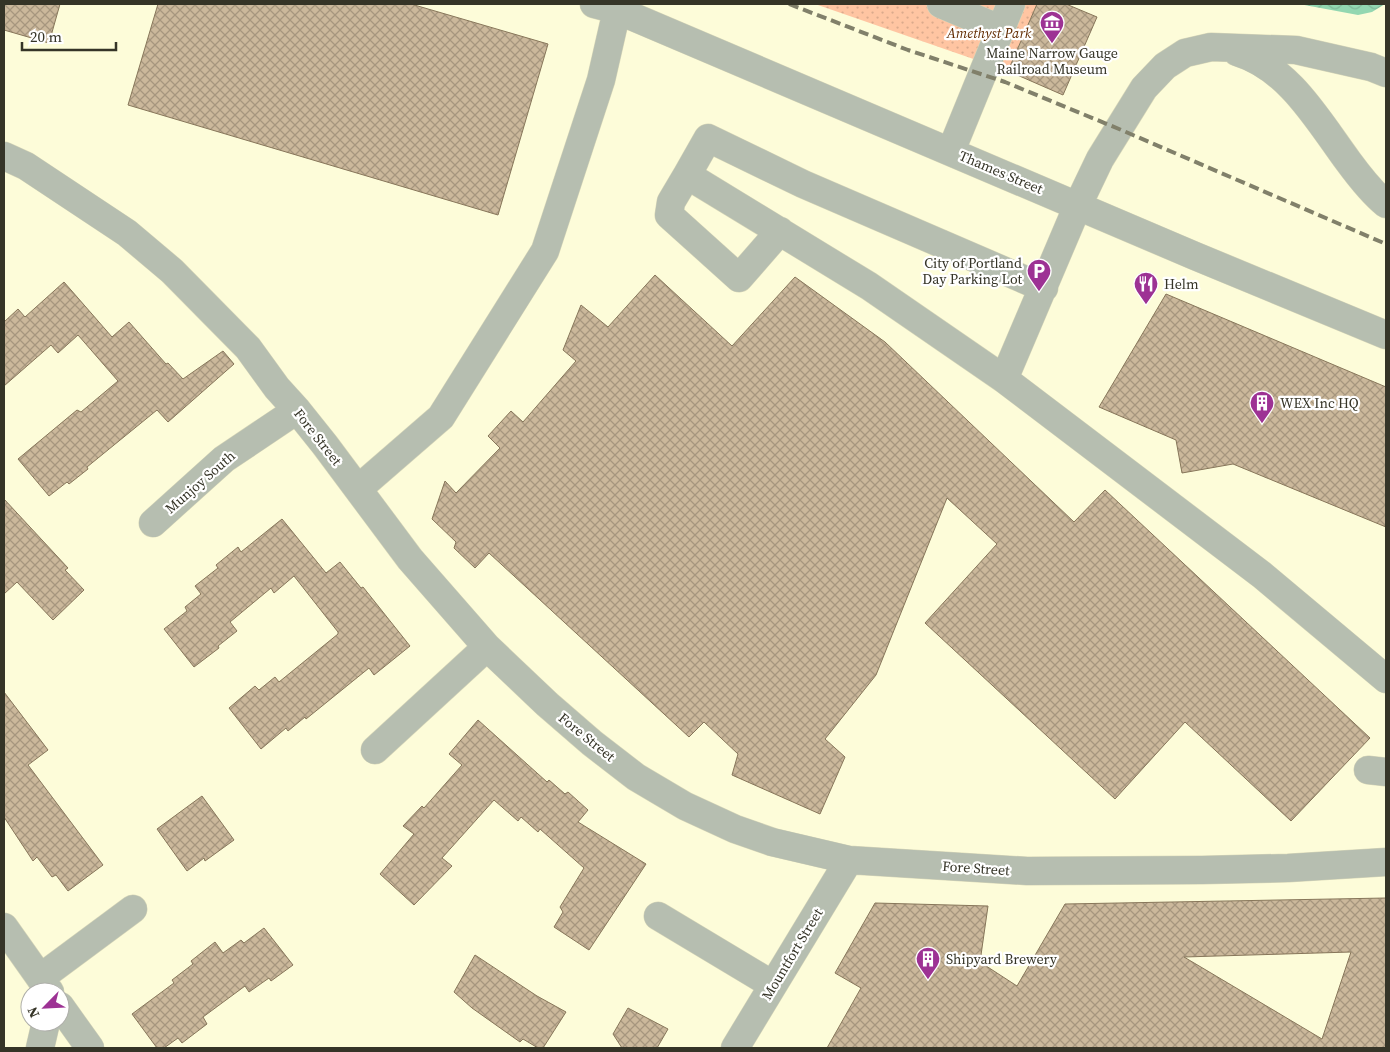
<svg xmlns="http://www.w3.org/2000/svg" width="1390" height="1052" font-family="'Source Serif 4',serif">
  <defs>
    <pattern id="park-dots" width="8" height="8" patternUnits="userSpaceOnUse" patternTransform="scale(1.25)"><rect width="8" height="8" fill="#ffc5a2"/><path d="M2 2h.1M6 6h.1" fill="none" stroke="#dbaa8c" stroke-width="1.8" stroke-linecap="round"/></pattern>
    <pattern id="water-waves" width="16" height="10" patternUnits="userSpaceOnUse" patternTransform="scale(1.25)"><rect width="16" height="10" fill="#93d7b1"/><path d="M0 5q4-4 8 0t8 0" fill="none" stroke="#7fb998"/></pattern>
    <pattern id="building-cross-hatch" width="8" height="8" patternUnits="userSpaceOnUse" patternTransform="scale(1.25)"><rect width="8" height="8" fill="#cbb89b"/><path d="M0 0l8 8M0 8l8-8" fill="none" stroke="#a6967e"/></pattern>
  </defs>
  <rect width="100%" height="100%" fill="#fdfcd9"/>
  <!-- park -->
  <path fill="url(#park-dots)" d="M815 4H1037L1008 71Z"/>
  <!-- water -->
  <path fill="url(#water-waves)" d="M1299 4H1385L1372 12 1358 15Z"/>
  <!-- building -->
  <path fill="url(#building-cross-hatch)" stroke="#87765a" fill-rule="evenodd" d="M4 4H60L49 43 4 30Z
    M158 4H411L548 44 498 215 128 105Z
    M1037 4H1066L1097 17 1063 95 1008 71Z
    M655 275 732 346 795 277 885 342 1074 522 1105 490 1370 738 1291 821 1185 722 1115 799 925 623 997 544 947 498 876 675 825 739 845 757 820 814 732 775 738 754 704 722 689 737 489 553 475 568 454 548 456 542 432 519 445 481 456 493 500 448 488 436 511 411 523 422 576 361 563 350 581 305 608 327Z
    M64 282 112 337 129 322 166 364 168 363 183 379 223 351 234 364 168 422 157 410 87 467 88 469 69 484 67 482 49 496 18 459 77 410 81 412 118 381 78 335 58 353 51 345 4 386V322L18 309 25 317Z
    M1166 294 1386 387V527L1233 464 1182 473 1176 440 1099 407Z
    M4 499 68 568 65 570 84 590 53 620 17 582 4 594Z
    M282 519 326 573 340 562 361 588 363 587 410 646 374 675 369 668 306 719 305 717 288 731 286 728 261 749 229 708 255 686 259 690 275 677 279 682 338 634V632L294 576 274 593 271 588 230 622 237 631 218 646 219 648 194 667 164 629 187 611 185 607 201 594 195 586 218 568 216 565 238 547 241 552Z
    M4 692 48 750 28 765 103 865 68 891 56 875 52 877 37 857 33 861 4 817Z
    M478 720 547 782 549 780 565 794 568 792 588 810 578 822 646 864 589 950 554 927 563 912 560 907 584 868 540 829 538 832 521 817 518 821 494 800 442 858 452 866 414 905 380 874 414 834 403 826 422 806 424 808 462 765 449 754Z
    M202 796 234 840 205 861 204 858 187 871 157 829Z
    M1386 898V1048H827L861 988 835 973 875 903 988 906 980 962 1017 986 1065 904ZM1351 952 1322 1039 1184 957Z
    M264 928 293 965 271 981 269 978 249 992 245 986 203 1017 207 1024 182 1043 178 1038 164 1048H157L132 1014 174 983 172 980 193 964 191 961 215 942 223 953 241 940 244 943Z
    M475 955 537 996 566 1012 543 1048H538L523 1039 520 1042 472 1008 454 992Z
    M628 1008 668 1029 657 1048H622L613 1034Z"/>
  <g fill="none" stroke-linecap="round" stroke-linejoin="round">
    <defs>
      <path id="minor" d="M594 4 617 10 1195 256 1386 335
        M941 4 1000 29
        M1237 52C1289 68 1317 119 1348 161 1359 176 1371 192 1386 204
        M951 151 1011 4
        M4 156 26 166 127 233 172 271 248 348 277 388 297 410 325 445 410 559 487 647 547 704 592 743 636 777 685 806 735 829 772 842 849 860 1027 871 1202 870 1288 868 1386 862
        M687 175 671 202 669 215 739 278 780 231
        M1044 288 803 184 708 138 687 175 869 286 1004 379 1262 575 1386 679
        M1004 379 1078 205 1100 159 1144 88 1165 66 1185 53 1211 47 1296 50 1371 67 1386 73
        M358 489 441 417 545 251 601 80 617 10
        M153 523 224 459 297 410
        M375 750 487 647
        M1368 770 1386 772
        M658 916 773 985
        M4 927 50 992
        M40 978 133 909
        M60 1006 90 1048
        M40 1048 46 1022
        M735 1048 849 860"/>
    </defs>
    <!-- minor casing -->
    <use href="#minor" stroke="#d9d8b9" stroke-width="29"/>
    <!-- minor -->
    <use href="#minor" stroke="#b6beb0" stroke-width="28"/>
    <!-- rail -->
    <path stroke="#81806a" stroke-width="4" stroke-dasharray="10 5" stroke-linecap="butt" d="M789 4 908 50 1005 82 1119 129 1386 244"/>
  </g>
  <!-- icons -->
  <defs>
    <symbol id="museum-pin" viewBox="-11 -11 22 30"><path d="M0 17L-7.5 6A9.5 9.5 0 1 1 7.5 6Z" fill="#9d3294" stroke="#fff"/><path d="M0-6L6-3V-2H-6V-3ZM-5-1h2V3h-2ZM-1-1h2V3h-2ZM3-1h2V3H3ZM-6 4H6V6H-6Z" fill="#fff"/></symbol>
    <symbol id="parking-pin" viewBox="-11 -11 22 30"><path d="M0 17L-7.5 6A9.5 9.5 0 1 1 7.5 6Z" fill="#9d3294" stroke="#fff"/><path d="M-3.5-5.5H1a3.5 3.5 0 0 1 0 7H-1V5.5H-3.5ZM-1-3.4V-.6H.8a1.4 1.4 0 0 0 0-2.8Z" fill="#fff"/></symbol>
    <symbol id="restaurant-pin" viewBox="-11 -11 22 30"><path d="M0 17L-7.5 6A9.5 9.5 0 1 1 7.5 6Z" fill="#9d3294" stroke="#fff"/><path d="M-5-6h1v4h1v-4h1v4h1v-4h1v5L-1.5 .5V6h-2V.5L-5-1ZM5-6V6H3V1.5H1.5Q1.5-4 5-6Z" fill="#fff"/></symbol>
    <symbol id="building-pin" viewBox="-11 -11 22 30"><path d="M0 17L-7.5 6A9.5 9.5 0 1 1 7.5 6Z" fill="#9d3294" stroke="#fff"/><path d="M-4-6H4V6H1V3H-1V6H-4ZM-2.5-4.3h1.7v1.8h-1.7ZM.8-4.3h1.7v1.8H.8ZM-2.5-1h1.7V.8h-1.7ZM.8-1h1.7V.8H.8Z" fill="#fff"/></symbol>
  </defs>
  <g fill-rule="evenodd">
    <use href="#museum-pin" x="1038" y="9" width="28" height="38"/>
    <use href="#parking-pin" x="1025" y="257" width="28" height="38"/>
    <use href="#restaurant-pin" x="1132" y="270" width="28" height="38"/>
    <use href="#building-pin" x="1248" y="389" width="28" height="38"/>
    <use href="#building-pin" x="914" y="945" width="28" height="38"/>
  </g>
  <g text-anchor="middle" dominant-baseline="central" stroke-width="4.5" stroke-linejoin="round" paint-order="stroke">
    <!-- park labels -->
    <g font-size="14" font-style="italic" fill="#612b00" stroke="#fff">
      <text x="989" y="33">Amethyst Park</text>
    </g>
    <!-- poi labels -->
    <g font-size="14" fill="#353427" stroke="#fff" text-anchor="start">
      <text x="1052" y="53" text-anchor="middle">Maine Narrow Gauge<tspan x="1052" dy="16">Railroad Museum</tspan></text>
      <text x="1022" y="263" text-anchor="end">City of Portland<tspan x="1022" dy="16">Day Parking Lot</tspan></text>
      <text x="1164" y="284">Helm</text>
      <text x="1280" y="403">WEX Inc HQ</text>
      <text x="946" y="959">Shipyard Brewery</text>
    </g>
    <!-- street labels -->
    <g font-size="14" fill="#353427" stroke="#fff">
      <text transform="translate(1001 172) rotate(23)">Thames Street</text>
      <text transform="translate(318 437) rotate(52)">Fore Street</text>
      <text transform="translate(200 482) rotate(-41)">Munjoy South</text>
      <text transform="translate(587 737) rotate(39)">Fore Street</text>
      <text transform="translate(976 868) rotate(4)">Fore Street</text>
      <text transform="translate(792 954) rotate(-59)">Mountfort Street</text>
    </g>
  </g>
  <!-- border -->
  <rect width="1390" height="1052" fill="none" stroke="#353427" stroke-width="10"/>
  <!-- north arrow -->
  <g transform="translate(45 1007) rotate(246)"><circle r="24" fill="#ffffff" stroke="#aeaea9"/>
  <path d="M0-4L9 19L0 12L-9 19Z" fill="#9d3294"/>
  <text y="-8" font-size="14" font-weight="bold" text-anchor="middle" fill="#353427">N</text>
  </g>
  <!-- scale -->
  <path d="M22 42v8h94v-8" fill="none" stroke="#353427" stroke-width="2.5"/>
  <text x="30" y="42" font-size="15" fill="#353427" stroke="#ffffff" stroke-width="4" paint-order="stroke">20 m</text>
</svg>
